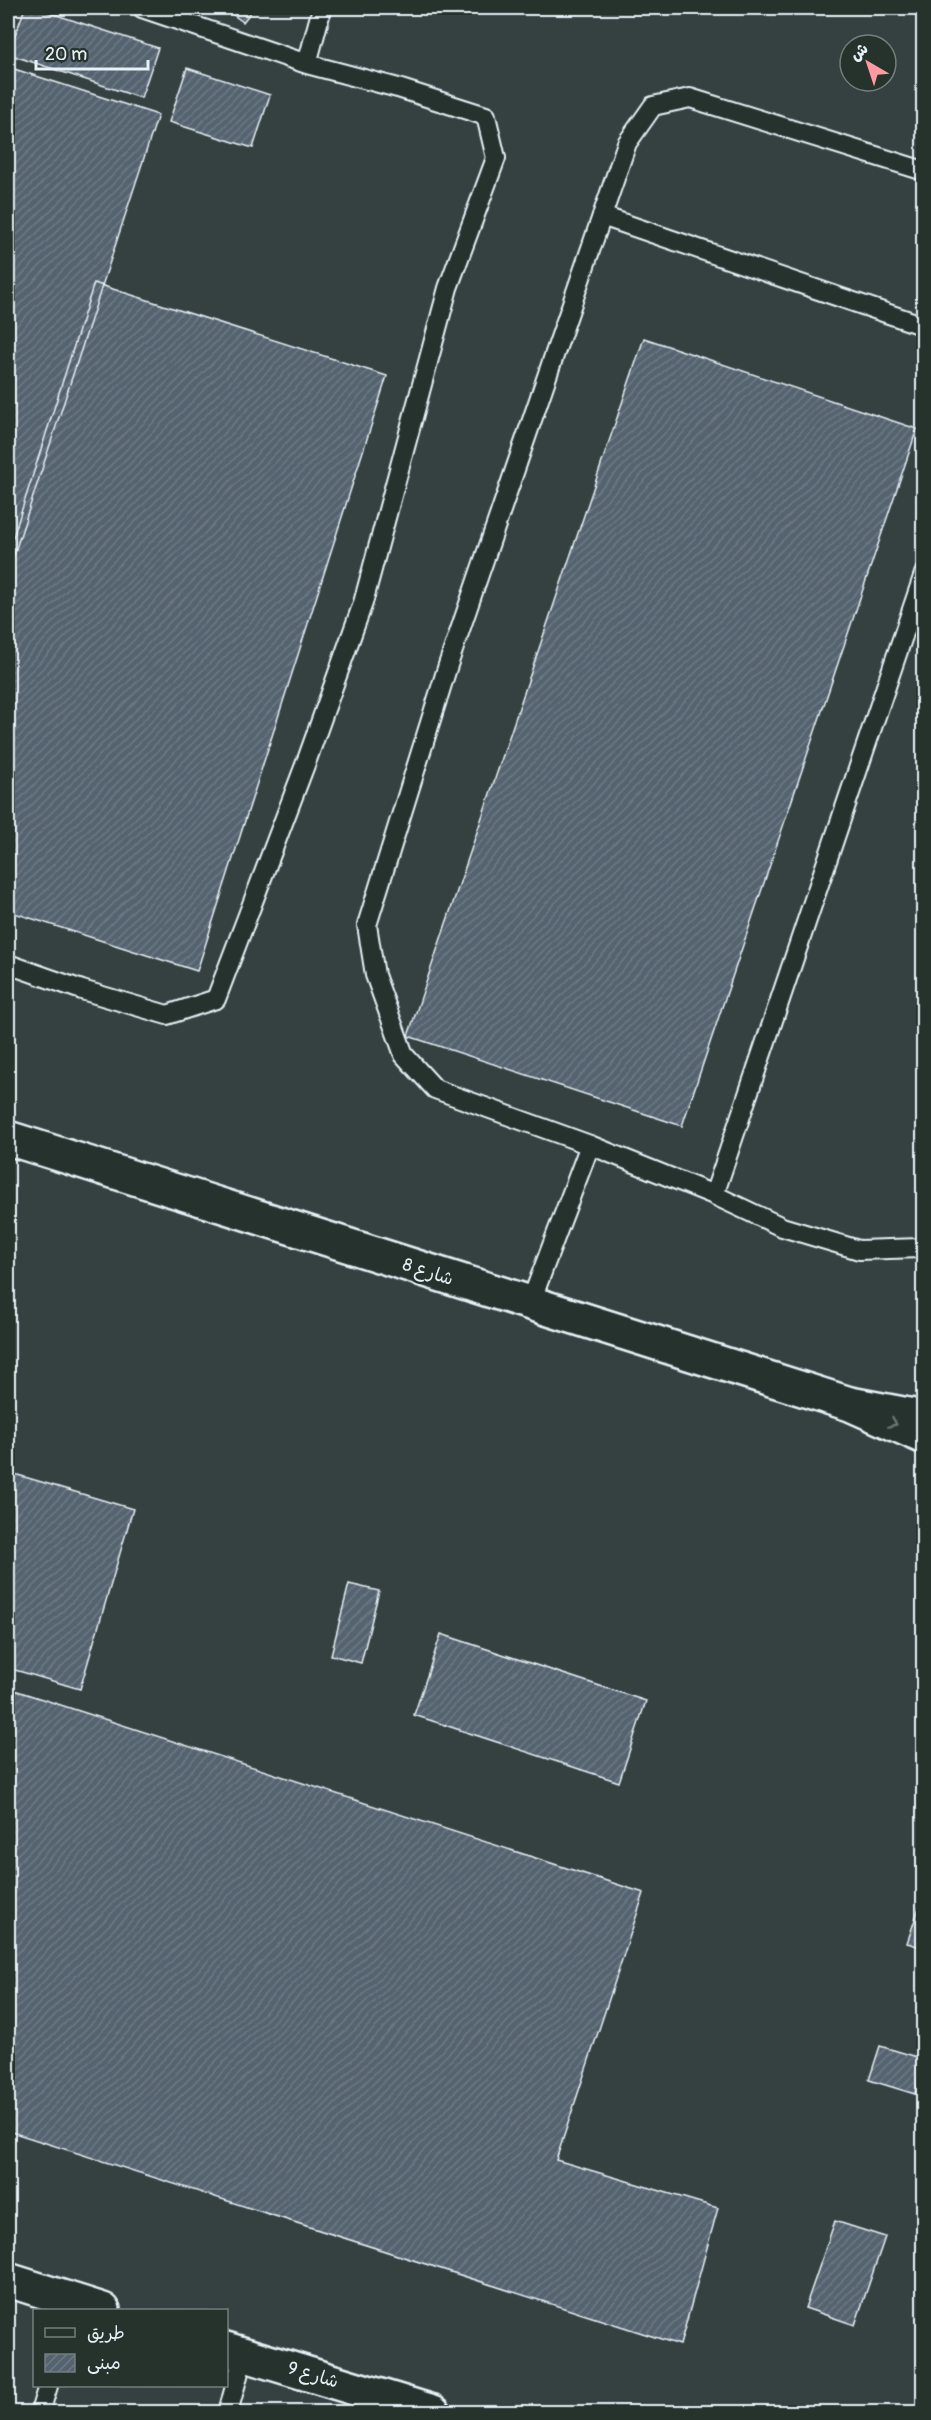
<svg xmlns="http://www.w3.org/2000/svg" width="931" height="2420" font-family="Pangolin,'Playpen Sans Arabic',sans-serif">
  <defs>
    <pattern id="building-hatch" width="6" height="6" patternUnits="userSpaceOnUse" patternTransform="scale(1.5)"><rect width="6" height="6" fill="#556370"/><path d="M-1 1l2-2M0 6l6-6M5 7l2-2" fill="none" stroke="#6d7a85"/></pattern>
  </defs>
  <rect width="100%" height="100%" fill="#26332d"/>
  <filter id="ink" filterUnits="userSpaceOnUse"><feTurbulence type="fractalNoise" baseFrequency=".0167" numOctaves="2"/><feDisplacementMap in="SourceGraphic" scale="12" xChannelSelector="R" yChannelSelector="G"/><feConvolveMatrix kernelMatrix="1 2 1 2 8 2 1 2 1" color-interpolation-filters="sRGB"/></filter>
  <g filter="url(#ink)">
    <!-- built -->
    <path fill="#344141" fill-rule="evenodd" d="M8 8H923V2412H8ZM850 45H886V81H850ZM34 2310H226V2386H34Z"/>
    <!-- building -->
    <path fill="url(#building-hatch)" stroke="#e8f1f8" stroke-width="1.5" d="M25 8H35L158 48 141 98 8 54Z
      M224 8H254L243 22Z
      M8 67 158 115 8 573Z
      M187 68 270 95 253 148 169 122Z
      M94 283 387 376 197 971 8 911V553Z
      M644 338 917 429 682 1126 408 1036Z
      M11 1473 133 1509 80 1689 8 1668V1484Z
      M349 1584 379 1591 361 1663 331 1655Z
      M441 1634 646 1701 619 1782 414 1715Z
      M8 1688 644 1893 556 2160 718 2208 680 2345 8 2131Z
      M923 1896H924V1948L907 1943Z
      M880 2046 924 2059 915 2094 869 2080Z
      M835 2221 885 2237 855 2325 805 2308Z"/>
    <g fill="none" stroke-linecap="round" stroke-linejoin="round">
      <defs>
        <path id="lane" d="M307 64 322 8
          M924 171 690 98 653 106 627 143 448 665 367 925 375 975 404 1055 435 1089 590 1145 714 1195 782 1227 859 1250 920 1248 924 1245
          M602 216 924 326
          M8 964 82 990 167 1015 216 999 308 757 363 603 448 288 496 158 486 116 398 88 307 64 142 8
          M714 1195 924 574
          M530 1304 590 1145
          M40 2412 48 2386
          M228 2412 244 2354"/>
        <path id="street" d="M8 1138 850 1404
          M924 1418 850 1404 924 1437
          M8 2280 103 2310
          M226 2349 433 2412"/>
      </defs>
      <!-- lane casing -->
      <use href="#lane" stroke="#e8f1f8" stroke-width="22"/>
      <!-- street casing -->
      <use href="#street" stroke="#e8f1f8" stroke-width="38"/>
      <!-- lane -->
      <use href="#lane" stroke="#26332d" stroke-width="18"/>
      <!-- street -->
      <use href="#street" stroke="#26332d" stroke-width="33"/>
    </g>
    <!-- one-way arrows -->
    <defs><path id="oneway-chevron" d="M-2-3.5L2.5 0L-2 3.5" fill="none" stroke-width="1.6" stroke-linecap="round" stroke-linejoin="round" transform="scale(1.5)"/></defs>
    <use stroke="#6a7674" href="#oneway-chevron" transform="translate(893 1423) rotate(24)"/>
  </g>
  <g text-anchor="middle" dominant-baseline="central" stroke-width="4.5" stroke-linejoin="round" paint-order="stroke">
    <!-- street labels -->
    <g font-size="18" fill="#e8f1f8" stroke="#26332d">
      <text transform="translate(428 1272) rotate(18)">شارع 8</text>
      <text transform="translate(313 2375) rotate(17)">شارع 9</text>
    </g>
  </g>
  <!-- margin -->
  <rect width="931" height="2420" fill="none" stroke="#26332d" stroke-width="30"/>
  <rect x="15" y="15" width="901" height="2390" fill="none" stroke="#e8f1f8" stroke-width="2" filter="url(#ink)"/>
  <!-- legend -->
  <rect x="33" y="2309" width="195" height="78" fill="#26332d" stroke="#747f7e" stroke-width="1.5"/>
  <rect x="45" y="2328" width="30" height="9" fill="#26332d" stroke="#747f7e" stroke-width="1.5"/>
  <text x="87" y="2339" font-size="18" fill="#e8f1f8">طريق</text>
  <rect x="45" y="2354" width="30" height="18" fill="url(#building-hatch)" stroke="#747f7e" stroke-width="1.5"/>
  <text x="87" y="2369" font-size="18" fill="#e8f1f8">مبنى</text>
  <!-- north arrow -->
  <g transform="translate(868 63) rotate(321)"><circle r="28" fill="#26332d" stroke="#747f7e" stroke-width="1.5"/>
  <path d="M0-4.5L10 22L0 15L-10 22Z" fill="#ff9aa2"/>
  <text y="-9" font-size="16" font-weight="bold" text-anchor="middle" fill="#e8f1f8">ش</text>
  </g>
  <!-- scale -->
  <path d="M36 60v9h112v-9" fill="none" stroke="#e8f1f8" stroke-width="3"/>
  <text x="45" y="60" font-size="18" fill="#e8f1f8" stroke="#26332d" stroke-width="4.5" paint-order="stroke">20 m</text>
</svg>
